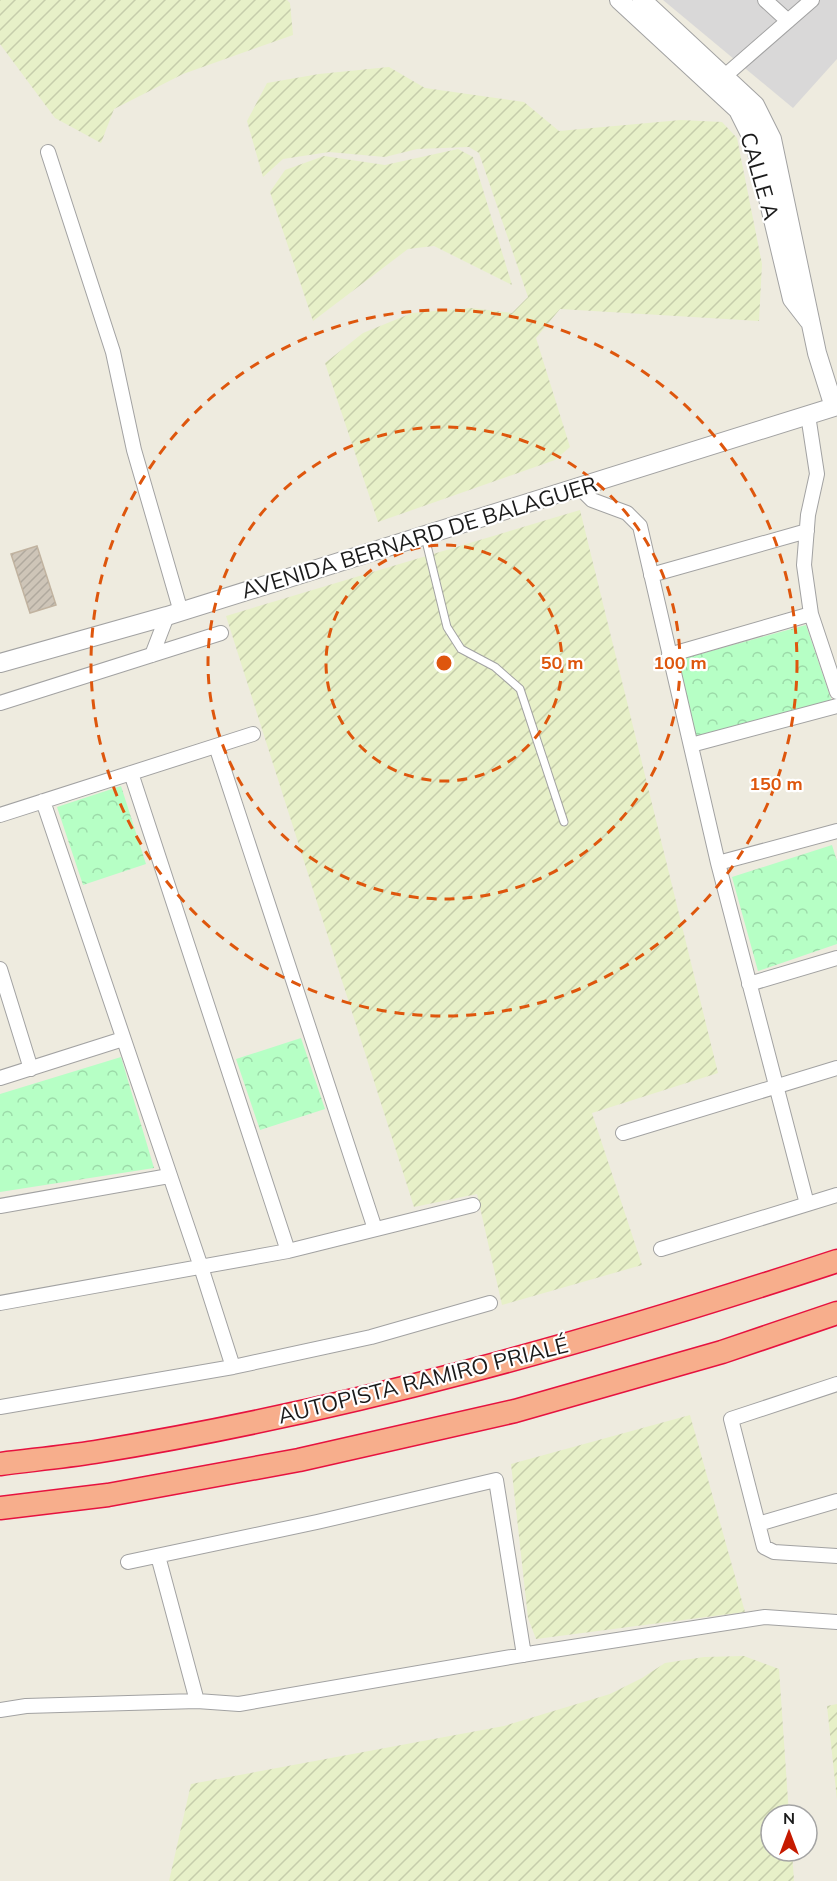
<svg xmlns="http://www.w3.org/2000/svg" width="837" height="1881" font-family="Mulish,sans-serif">
  <defs>
    <pattern id="farmland-furrows" width="10" height="10" patternUnits="userSpaceOnUse" patternTransform="scale(1.5)"><rect width="10" height="10" fill="#e7f0c8"/><path d="M-1 1l2-2M0 10L10 0M9 11l2-2" fill="none" stroke="#c6cdab"/></pattern>
    <pattern id="park-crowns" width="20" height="18" patternUnits="userSpaceOnUse" patternTransform="scale(1.5)"><rect width="20" height="18" fill="#b6ffc5"/><path d="M2 6a3 3 0 1 1 6 0M12 15a3 3 0 1 1 6 0" fill="none" stroke="#9cdaa9"/></pattern>
    <pattern id="building-hatch" width="6" height="6" patternUnits="userSpaceOnUse" patternTransform="scale(1.5)"><rect width="6" height="6" fill="#cec5b8"/><path d="M-1 1l2-2M0 6l6-6M5 7l2-2" fill="none" stroke="#b0a99e"/></pattern>
  </defs>
  <rect width="100%" height="100%" fill="#eeebdf"/>
  <!-- residential -->
  <path fill="#d9d8d8" d="M663 0H837V59L793 108Z"/>
  <!-- farmland -->
  <path fill="url(#farmland-furrows)" d="M0 0H287L290 3 293 35 183 74 114 109 101 143 55 118 0 44Z
    M389 67 425 88 524 102 559 131 681 120 722 122 737 138 762 264 759 321 560 309 536 338 570 447 555 460 378 522 325 363 363 333 412 313 471 308 512 313 528 297 479 153 469 147 417 149 385 157 329 152 283 159 263 177 247 121 267 83 319 74Z
    M458 149 473 157 512 285 434 246 408 249 313 321 270 192 285 170 324 156 385 165Z
    M580 510 718 1073 592 1113 642 1265 502 1305 477 1194 414 1207 226 616Z
    M690 1415 745 1612 536 1639 528 1618 511 1464Z
    M744 1656 779 1669 789 1815H771V1851H792L794 1881H169L191 1784 504 1726 610 1694 642 1678 665 1663 704 1657Z
    M837 1704V1800L827 1706Z"/>
  <!-- park -->
  <path fill="url(#park-crowns)" d="M806 625 832 702 695 737 678 660Z
    M121 786 146 864 83 885 57 807Z
    M832 845 837 861V944L758 971 732 877Z
    M301 1038 325 1109 260 1130 236 1059Z
    M121 1057 154 1168 0 1192V1094Z"/>
  <!-- building -->
  <path fill="url(#building-hatch)" stroke="#c1b3a0" stroke-width="1.5" d="M37 546 56 605 30 613 11 554Z"/>
  <g fill="none" stroke-linecap="round" stroke-linejoin="round">
    <defs>
      <path id="service" d="M425 537 447 627 461 649 495 667 520 689 564 822"/>
      <path id="minor" d="M765 0 788 21
        M719 81 812 0
        M48 152 113 352 134 450 181 612
        M808 415 817 474 808 515 804 565 811 614 837 692
        M579 487 592 500 627 513 640 526 718 863 807 1204
        M651 575 807 531
        M152 655 167 616
        M669 655 811 614
        M0 703 221 633
        M691 745 837 706
        M216 746 375 1229
        M131 773 288 1251
        M43 801 201 1267 233 1367
        M0 815 253 734
        M718 863 837 831
        M0 969 31 1069
        M749 984 837 958
        M0 1078 123 1039
        M623 1133 837 1068
        M0 1206 169 1176
        M661 1249 837 1195
        M0 1303 288 1251 473 1205
        M837 1384 731 1419 764 1547 774 1552 837 1556
        M0 1407 233 1367 371 1337 490 1303
        M758 1524 837 1501
        M158 1556 197 1701
        M128 1562 317 1522 496 1480 524 1655
        M0 1710 26 1706 197 1701 239 1704 534 1653 765 1617 837 1622"/>
      <path id="tertiary" d="M619 0 738 110 755 144 792 299 809 321
        M642 0 755 105 772 139 817 353 834 407
        M0 663 167 616 837 406"/>
      <path id="trunk" d="M0 1464C31 1460 63 1457 95 1452 347 1411 594 1341 837 1261
        M0 1508 108 1495 299 1460 515 1411 722 1352 837 1313"/>
    </defs>
    <!-- service casing -->
    <use href="#service" stroke="#a2a2a2" stroke-width="9"/>
    <!-- minor casing -->
    <use href="#minor" stroke="#a2a2a2" stroke-width="16"/>
    <!-- tertiary casing -->
    <use href="#tertiary" stroke="#a2a2a2" stroke-width="20"/>
    <!-- trunk casing -->
    <use href="#trunk" stroke="#e6123f" stroke-width="25"/>
    <!-- service -->
    <use href="#service" stroke="#fff" stroke-width="7"/>
    <!-- minor -->
    <use href="#minor" stroke="#fff" stroke-width="14"/>
    <!-- tertiary -->
    <use href="#tertiary" stroke="#fff" stroke-width="18"/>
    <!-- trunk -->
    <use href="#trunk" stroke="#f7ae8c" stroke-width="22"/>
  </g>
  <!-- distance rings -->
  <g fill="none" stroke="#de560d" stroke-width="3" stroke-dasharray="10 8">
    <circle cx="444" cy="663" r="118"/>
    <circle cx="444" cy="663" r="236"/>
    <circle cx="444" cy="663" r="353"/>
  </g>
  <g text-anchor="middle" dominant-baseline="central" stroke-width="4.5" stroke-linejoin="round" paint-order="stroke">
    <!-- street labels -->
    <g font-size="22" fill="#1b1b1b" stroke="#fff">
      <text transform="translate(760 176) rotate(74)">CALLE A</text>
      <text transform="translate(419 537) rotate(-17)">AVENIDA BERNARD DE BALAGUER</text>
      <text transform="translate(423 1380) rotate(-14)">AUTOPISTA RAMIRO PRIALÉ</text>
    </g>
  </g>
  <circle cx="444" cy="663" r="9" fill="#de560d" stroke="#fff" stroke-width="3"/>
  <g font-size="18" text-anchor="middle" font-weight="bold" fill="#de560d" stroke="#fff" stroke-width="4.5" stroke-linejoin="round" paint-order="stroke">
    <text x="562" y="669">50 m</text>
    <text x="680" y="669">100 m</text>
    <text x="776" y="790">150 m</text>
  </g>
  <!-- north arrow -->
  <g transform="translate(789 1833)"><circle r="28" fill="#ffffff" stroke="#a4a4a4" stroke-width="1.5"/>
  <path d="M0-4.5L10 22L0 15L-10 22Z" fill="#c61a00"/>
  <text y="-9" font-size="16" font-weight="bold" text-anchor="middle" fill="#1b1b1b">N</text>
  </g>
</svg>
